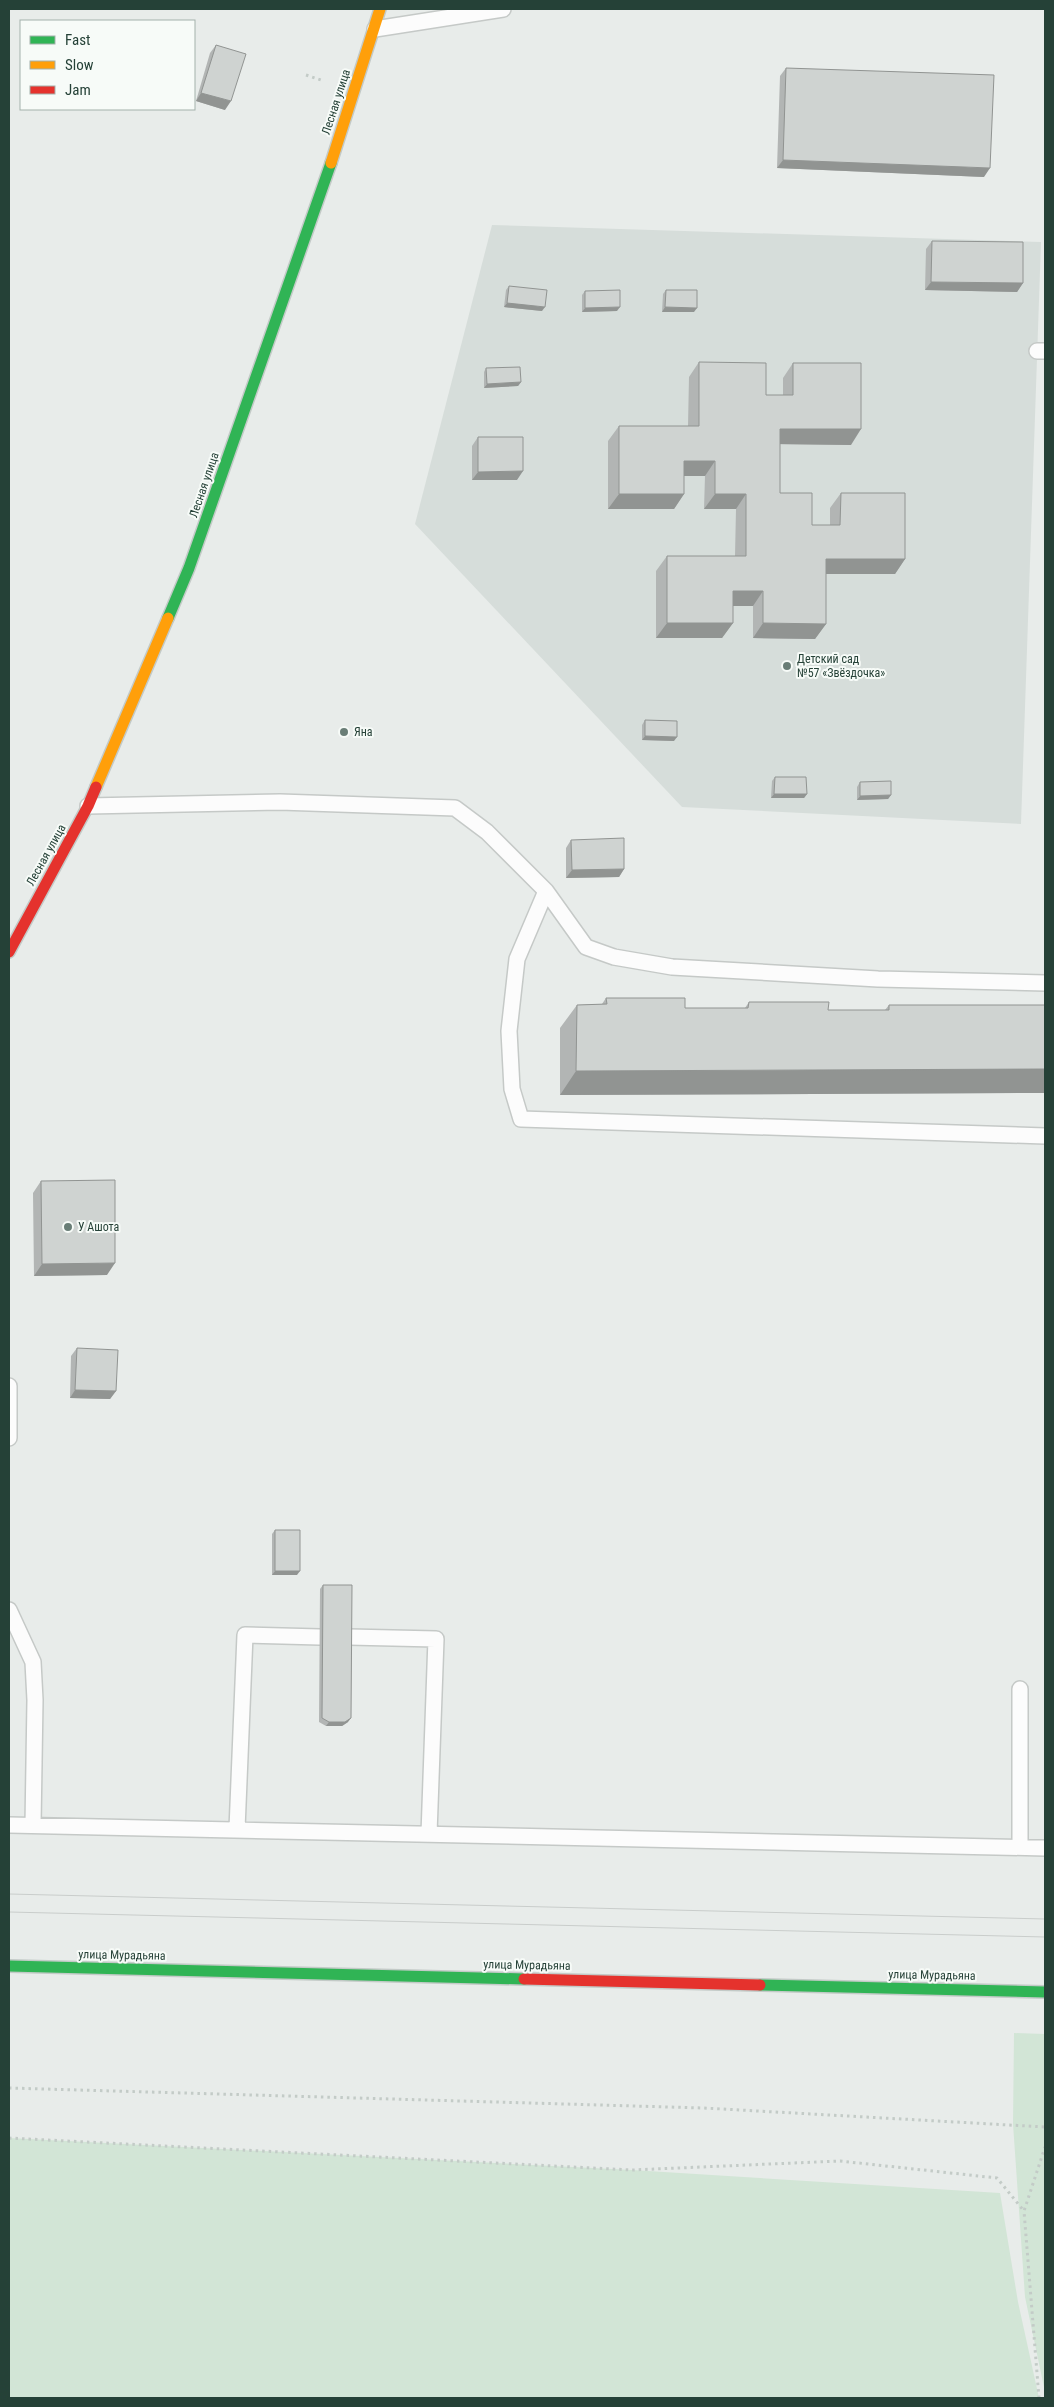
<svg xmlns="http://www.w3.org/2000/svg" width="1054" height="2407" font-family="'Roboto Condensed',sans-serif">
  <rect width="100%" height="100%" fill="#e8ecea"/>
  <!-- built -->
  <path fill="#d6ddda" d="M492 225 1041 242 1021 824 682 807 415 524Z"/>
  <!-- green -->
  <path fill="#d2e5d6" d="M1014 2033 1045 2034V2392L1025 2297 1013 2124Z
    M9 2138 632 2170 1000 2193 1018 2302 1039 2398H9Z"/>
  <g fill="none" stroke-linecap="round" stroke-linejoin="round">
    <defs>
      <path id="lane" d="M375 29 503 9
        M1037 351H1045
        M88 806 280 802 455 808 487 832 546 891 586 947 614 957 672 967 878 979 1045 983
        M546 891 517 959 509 1031 512 1089 521 1119 1045 1136
        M9 1386V1438
        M9 1610 33 1662 35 1700 33 1825
        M349 1637 436 1639 429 1834
        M9 1825 1045 1848
        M237 1829 245 1635 320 1637
        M1020 1847V1689"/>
      <path id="fast" d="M168 618 189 568 331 163
        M9 1966 524 1979
        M760 1985 1045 1992"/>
      <path id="slow" d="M331 163 380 9
        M96 787 168 618"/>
      <path id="jam" d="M9 952 88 806 96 787
        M524 1979 760 1985"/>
    </defs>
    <!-- lane casing -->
    <use href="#lane" stroke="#c5c9c7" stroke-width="18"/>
    <!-- fast casing -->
    <use href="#fast" stroke="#c3cac7" stroke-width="14"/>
    <!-- slow casing -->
    <use href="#slow" stroke="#c3cac7" stroke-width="14"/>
    <!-- jam casing -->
    <use href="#jam" stroke="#c3cac7" stroke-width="14"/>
    <!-- path -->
    <path stroke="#c3cbc7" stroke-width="3" stroke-dasharray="2.5 4" stroke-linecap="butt" d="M306 75 324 81
      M9 2088 704 2108 1045 2127
      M9 2138 632 2170 840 2161 997 2178 1024 2211
      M1039 2398 1024 2211 1045 2147"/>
    <!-- lane -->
    <use href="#lane" stroke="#fcfcfc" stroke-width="15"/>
    <!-- fast -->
    <use href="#fast" stroke="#30b455" stroke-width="11"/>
    <!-- slow -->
    <use href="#slow" stroke="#ff9f0a" stroke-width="11"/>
    <!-- jam -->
    <use href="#jam" stroke="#e5322d" stroke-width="11"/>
    <!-- tram -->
    <path stroke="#c9cdcb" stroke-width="1" d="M9 1894 1045 1919
      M9 1912 1045 1937"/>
  </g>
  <!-- wall -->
  <path fill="#b2b5b4" d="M216 45 225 110 196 101 210 53Z
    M786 68 984 177 777 168 780 76Z
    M932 241 1023 283 1017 292 925 290 926 249Z
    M509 286 542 311 504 307 506 290Z
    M666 290 694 312H662L663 294Z
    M585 291 617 311 582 312V295Z
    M699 362 766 395H783V378L793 363 851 445 780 444V493L812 525H830V508L841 493 905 559 895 574H826V624L815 639 753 638V606H733V623L722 638H656V571L667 556H735L736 509H704L705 476H684V494L674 509H608V441L619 426H688L689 377Z
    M486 368 521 382 518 386 484 388V372Z
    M478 437 517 480H472V446Z
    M645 720 674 741 642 740V725Z
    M775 777 807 794 804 798H771L772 781Z
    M860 782 891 795 888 799 857 800V787Z
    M571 840 624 869 619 877 566 878V848Z
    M606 998 685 1008H745L749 1002 828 1010H885L889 1005H1045V1093L560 1095V1028L577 1005 602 1004Z
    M41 1181 107 1275 34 1276 33 1193Z
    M77 1348 116 1391 110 1399 70 1398 71 1356Z
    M275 1530 297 1575H272V1534Z
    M323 1585 348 1722 342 1726H326L319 1722 320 1589Z"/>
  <!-- shaded-wall -->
  <path fill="#919492" d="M201 93 231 101 225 110 196 101Z
    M783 160 990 168 984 177 777 168Z
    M931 282 1023 283 1017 292 925 290Z
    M507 303 545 307 542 311 504 307Z
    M620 307 617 311 582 312 585 308Z
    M665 307 697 308 694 312H662Z
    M521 382 518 386 484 388 487 384Z
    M780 429H861L851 445 770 444Z
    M684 461H715L705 476H674Z
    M523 471 517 480H472L478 472Z
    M619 494H684L674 509H608Z
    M715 494H746L736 509H704Z
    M826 559H905L895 574H815Z
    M733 591H763L753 606H722Z
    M667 623H733L722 638H656Z
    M763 623 826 624 815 639 753 638Z
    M645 736 677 737 674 741 642 740Z
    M774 794H807L804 798H771Z
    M891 795 888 799 857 800 860 796Z
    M624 869 619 877 566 878 572 870Z
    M1045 1069V1093L560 1095 576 1071Z
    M115 1263 107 1275 34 1276 42 1264Z
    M75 1390 116 1391 110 1399 70 1398Z
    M275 1571H300L297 1575H272Z
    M351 1718 348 1722 342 1726H326L329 1722Z"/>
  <!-- building -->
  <path fill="#cfd3d1" stroke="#919492" d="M216 45 246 54 231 101 201 93Z
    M786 68 994 75 990 168 783 160Z
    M932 241 1023 242V283L931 282Z
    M509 286 547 290 545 307 507 303Z
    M620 290V307L585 308V291Z
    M666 290H697V308L665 307Z
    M699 362 766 363V395H793V363H861V429H780V493H812V525H840L841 493H905V559H826V624L763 623V591H733V623H667V556H746V494H715V461H684V494H619V426H699Z
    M520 367 521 382 487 384 486 368Z
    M478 437H523V471L478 472Z
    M645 720 677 721V737L645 736Z
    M775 777H806L807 794H774Z
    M891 781V795L860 796V782Z
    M624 838V869L572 870 571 840Z
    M606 998H685V1008H748L749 1002H829L828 1010H889V1005H1045V1069L576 1071 577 1005 607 1004Z
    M115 1180V1263L42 1264 41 1181Z
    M77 1348 118 1350 116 1391 75 1390Z
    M275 1530H300V1571H275Z
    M323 1585H352L351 1718 345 1722H329L322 1718Z"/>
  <!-- markers -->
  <g fill="#697d76" stroke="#f7fbf8" stroke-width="2">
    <circle cx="787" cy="666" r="5"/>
    <circle cx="344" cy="732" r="5"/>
    <circle cx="68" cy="1227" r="5"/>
  </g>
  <g text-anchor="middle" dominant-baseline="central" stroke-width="4" stroke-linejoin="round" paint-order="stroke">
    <!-- street labels -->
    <g font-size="12" fill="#254137" stroke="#f7fbf8">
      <text transform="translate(336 102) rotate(-72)">Лесная улица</text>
      <text transform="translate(204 485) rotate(-71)">Лесная улица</text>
      <text transform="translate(46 855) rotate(-61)">Лесная улица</text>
      <text transform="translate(122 1955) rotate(1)">улица Мурадьяна</text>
      <text transform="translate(527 1965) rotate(1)">улица Мурадьяна</text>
      <text transform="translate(932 1975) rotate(1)">улица Мурадьяна</text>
    </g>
    <!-- poi labels -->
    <g font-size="12" fill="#254137" stroke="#f7fbf8" text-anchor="start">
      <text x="797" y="659">Детский сад<tspan x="797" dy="14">№57 «Звёздочка»</tspan></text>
      <text x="354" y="732">Яна</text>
      <text x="78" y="1227">У Ашота</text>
    </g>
  </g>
  <!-- border -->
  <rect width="1054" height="2407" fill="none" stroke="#254137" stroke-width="20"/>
  <!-- legend -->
  <rect x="20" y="20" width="175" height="90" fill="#f7fbf8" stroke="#a3b1ab"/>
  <rect x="30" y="36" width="25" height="8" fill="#30b455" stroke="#a3b1ab"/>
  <text x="65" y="45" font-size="15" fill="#254137">Fast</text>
  <rect x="30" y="61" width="25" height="8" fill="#ff9f0a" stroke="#a3b1ab"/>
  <text x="65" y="70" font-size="15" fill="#254137">Slow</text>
  <rect x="30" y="86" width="25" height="8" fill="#e5322d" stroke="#a3b1ab"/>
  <text x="65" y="95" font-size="15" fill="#254137">Jam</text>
</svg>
